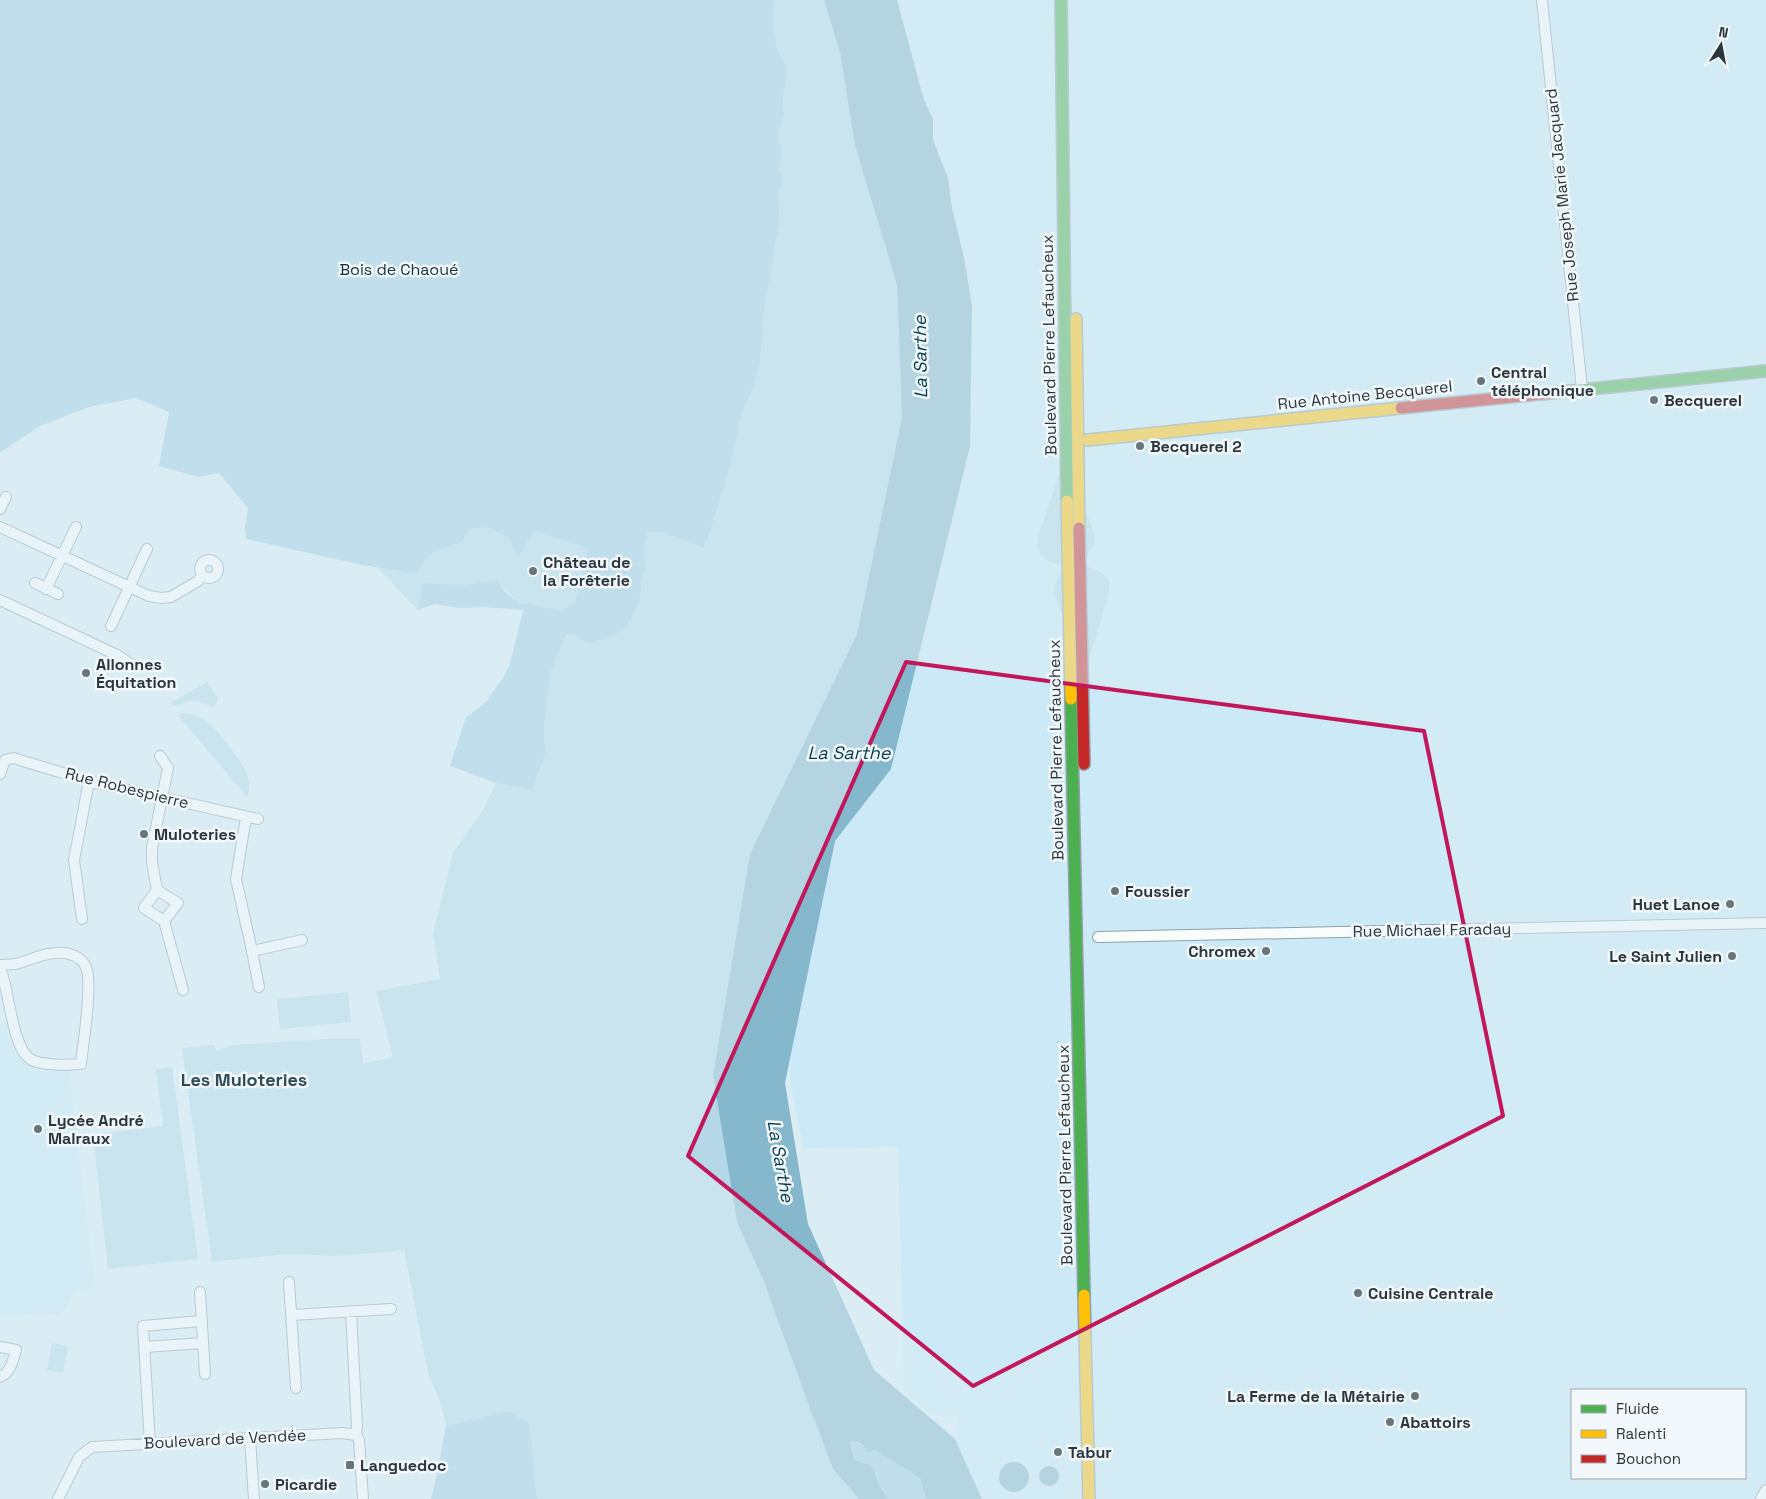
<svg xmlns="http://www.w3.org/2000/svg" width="1766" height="1499" font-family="'Space Grotesk',sans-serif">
  <rect width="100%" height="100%" fill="#daecf4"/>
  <!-- built -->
  <path fill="#cbe9f7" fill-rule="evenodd" d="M897 0H1766V1499H982L955 1439 958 1417 930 1415 904 1389 898 1146 804 1149 790 1081 792 1049 835 841 891 769 952 207 948 178 933 140 932 115 924 100ZM1572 1390H1745V1478H1572Z
    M0 1024 8 1025 16 1052 23 1062 36 1069 69 1071 95 1287 73 1294 61 1315 35 1314 0 1317Z"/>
  <!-- green -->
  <path fill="#b4d8e8" d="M774 0H824L840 52 855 146 897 285 902 417 857 634 750 854 737 1222 764 1282 805 1395 833 1469 859 1499H537L534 1472 509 1411 446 1426 441 1404 428 1373 404 1249 393 1252 333 1256 288 1254 212 1262 182 1048 214 1045 217 1051 232 1045 329 1039H360L363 1064 393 1057 376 991 440 979 433 933 453 853 483 810 496 783 532 790 545 755 544 729 550 674 566 634 575 635 582 640 638 604 641 593V581L645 569 644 548 648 532H661L702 548 708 538 731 464 741 415 754 386 760 363 764 311 775 246 780 224 778 197 783 178 779 171 782 156 778 134 784 114 783 99 787 68 777 47 773 28Z
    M1066 461 1069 625C1055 599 1045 590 1067 566L1050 562 1041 556 1038 546V537L1057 481Z
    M1078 498C1084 509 1099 533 1093 546 1090 552 1084 559 1079 565 1094 568 1102 570 1110 582L1108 597 1082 682Z
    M487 527 510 539 521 553 534 531 590 549 575 603 563 611C532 605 517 608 497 580L464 585 424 583 418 610 378 568 415 574 431 553 462 542 470 529Z
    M207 682 218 698 216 704 213 707C206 705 196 699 189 701 181 703 179 709 170 703Z
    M181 713C190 713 199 716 207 721 217 728 242 762 247 774 250 781 250 790 247 797L178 715Z
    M348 992 351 1022 280 1029 277 999Z
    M172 1067 198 1259 108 1269 94 1145 97 1142V1134L163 1126 156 1069Z
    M52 1343 68 1346 63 1373 47 1370Z"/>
  <!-- forest -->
  <path fill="#a1ccdf" d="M0 0H774L773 28 777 47 787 68 783 99 784 114 778 134 782 156 779 171 783 178 778 197 780 224 775 246 764 311 760 363 754 386 741 415 731 464 708 538 703 548 661 532H648L644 548 645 569 641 581V593L638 604 626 627 611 637 589 643 582 640 575 635 566 634 550 674 544 729 545 755 532 790 496 783 450 766 466 717 485 703 503 678 510 664 523 610 484 607 459 608 435 604 418 610 423 583 464 585 497 580 506 593 519 602 563 611 575 602 589 549 534 531 521 553 516 554 510 539 487 527 470 529 462 542 431 553 415 574 358 564 246 539 245 528 248 508 219 473 198 477 159 466 169 412 136 398 89 407 40 426 0 453Z
    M509 1411 529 1424 537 1499H431L437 1474 446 1426Z
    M851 1440 864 1446 869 1453 875 1450 920 1478 926 1499H888L880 1487 876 1472C858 1463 855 1462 849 1442Z"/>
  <!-- water -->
  <path fill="#85b7cd" d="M824 0H897L924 100 933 119V140L948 178 952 208 964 258 972 306 970 446 891 769 835 841 785 1083 808 1224 874 1370 955 1439 982 1499H926L920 1478 875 1450 869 1453C865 1446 857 1439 849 1442L854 1457 858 1462C875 1465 874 1469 879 1484 881 1489 885 1494 888 1499H859L833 1469 805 1395 764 1282 737 1222 713 1075 750 854 857 634 902 417 897 285 855 146 840 52Z
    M999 1477a15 15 0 1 1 30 0a15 15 0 1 1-30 0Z
    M1039 1476a10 10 0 1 1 20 0a10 10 0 1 1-20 0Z"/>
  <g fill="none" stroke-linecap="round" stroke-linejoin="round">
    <defs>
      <path id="street" d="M1542 0 1582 389
        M0 509 6 497
        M0 527 149 596 161 598 171 597 198 581 202 575
        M200 569a9 9 0 1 1 18 0a9 9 0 1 1-18 0Z
        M35 583 58 594
        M46 589 76 527
        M0 600 117 655 129 663
        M111 626 147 549
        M5 760 13 758 89 781 258 819
        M0 774 5 760
        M246 817 236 879 252 951 302 940
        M157 890 144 908 164 921 178 903 157 890 152 862V848L168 768 160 756
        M82 919 74 860 89 781
        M164 921 183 990
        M1098 937 1766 923
        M252 951 259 987
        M0 965C5 964 11 965 15 964 29 961 42 953 57 953 68 952 81 956 86 967 93 983 83 1044 81 1064 67 1065 48 1066 34 1061 11 1053 10 989 0 968
        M289 1282 296 1388
        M200 1292 205 1374
        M351 1312 357 1426 356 1435
        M292 1315 391 1309
        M0 1347 16 1350C13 1361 11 1372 0 1377
        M144 1347 203 1343
        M250 1438 254 1499
        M150 1444 143 1326 201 1321
        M58 1499 79 1457 92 1447 342 1433 356 1435 359 1440 363 1499
        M1761 1499 1766 1490"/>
      <path id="fast" d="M1061 0 1067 501
        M1571 391 1766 371
        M1071 699 1084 1295"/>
      <path id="slow" d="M1076 319 1079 528
        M1088 440 1401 408
        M1067 501 1071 699
        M1084 1295 1089 1499"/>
      <path id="jam" d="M1401 408 1571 391
        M1079 528 1084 764"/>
    </defs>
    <!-- street casing -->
    <use href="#street" stroke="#92a0a6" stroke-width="12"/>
    <!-- fast casing -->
    <use href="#fast" stroke="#92a0a6" stroke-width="14"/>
    <!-- slow casing -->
    <use href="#slow" stroke="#92a0a6" stroke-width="14"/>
    <!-- jam casing -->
    <use href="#jam" stroke="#92a0a6" stroke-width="14"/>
    <!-- street -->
    <use href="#street" stroke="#f9fcfd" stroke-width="10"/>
    <!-- fast -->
    <use href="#fast" stroke="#4caf50" stroke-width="11"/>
    <!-- slow -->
    <use href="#slow" stroke="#ffc107" stroke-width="11"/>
    <!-- jam -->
    <use href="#jam" stroke="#c62828" stroke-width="11"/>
  </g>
  <!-- marked area -->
  <path d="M0 0H1766V1499H0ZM906 662 1424 731 1503 1116 973 1386 688 1156Z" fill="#daecf4" fill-opacity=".55" fill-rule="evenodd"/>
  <path fill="none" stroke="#c2185b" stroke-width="4" stroke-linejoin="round" d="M906 662 1424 731 1503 1116 973 1386 688 1156Z"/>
  <!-- markers -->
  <g fill="#68767c" stroke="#f2f8fb" stroke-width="2">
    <circle cx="1481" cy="381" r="5"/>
    <circle cx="1654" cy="400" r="5"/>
    <circle cx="1140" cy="446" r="5"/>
    <circle cx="533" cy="571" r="5"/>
    <circle cx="86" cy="673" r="5"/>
    <circle cx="144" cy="834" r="5"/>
    <circle cx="1115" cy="891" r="5"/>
    <circle cx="1730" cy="904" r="5"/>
    <circle cx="1266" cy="951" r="5"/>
    <circle cx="1732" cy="956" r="5"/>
    <circle cx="38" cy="1129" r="5"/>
    <circle cx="1358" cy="1293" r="5"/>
    <circle cx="1415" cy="1396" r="5"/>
    <circle cx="1390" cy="1422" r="5"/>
    <circle cx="1058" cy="1452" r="5"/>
    <rect x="345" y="1460" width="10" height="10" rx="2.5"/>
    <circle cx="265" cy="1484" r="5"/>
  </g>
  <g text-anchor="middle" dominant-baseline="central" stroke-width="5" stroke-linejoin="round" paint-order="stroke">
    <!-- street labels -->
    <g font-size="16" fill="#2a363c" stroke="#f2f8fb">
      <text transform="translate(1562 195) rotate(-96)">Rue Joseph Marie Jacquard</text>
      <text transform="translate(1049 345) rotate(-91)">Boulevard Pierre Lefaucheux</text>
      <text transform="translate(1365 395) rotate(-6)">Rue Antoine Becquerel</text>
      <text transform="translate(1056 750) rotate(-91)">Boulevard Pierre Lefaucheux</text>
      <text transform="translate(127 788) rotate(14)">Rue Robespierre</text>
      <text transform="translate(1432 930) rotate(-1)">Rue Michael Faraday</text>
      <text transform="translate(1065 1155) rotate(-91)">Boulevard Pierre Lefaucheux</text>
      <text transform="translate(225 1439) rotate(-3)">Boulevard de Vendée</text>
    </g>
    <!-- park labels -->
    <g font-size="16" fill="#143340" stroke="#f2f8fb">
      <text x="399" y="269">Bois de Chaoué</text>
    </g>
    <!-- poi labels -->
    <g font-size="16" font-weight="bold" fill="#2a363c" stroke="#f2f8fb" text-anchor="start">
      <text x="1491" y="372">Central<tspan x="1491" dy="18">téléphonique</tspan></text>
      <text x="1664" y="400">Becquerel</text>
      <text x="1150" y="446">Becquerel 2</text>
      <text x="543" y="562">Château de<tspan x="543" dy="18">la Forêterie</tspan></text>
      <text x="96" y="664">Allonnes<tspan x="96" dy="18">Équitation</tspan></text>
      <text x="154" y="834">Muloteries</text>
      <text x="1125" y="891">Foussier</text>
      <text x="1720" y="904" text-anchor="end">Huet Lanoe</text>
      <text x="1256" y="951" text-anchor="end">Chromex</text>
      <text x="1722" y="956" text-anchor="end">Le Saint Julien</text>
      <text x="48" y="1120">Lycée André<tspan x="48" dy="18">Malraux</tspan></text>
      <text x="1368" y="1293">Cuisine Centrale</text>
      <text x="1405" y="1396" text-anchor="end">La Ferme de la Métairie</text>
      <text x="1400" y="1422">Abattoirs</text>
      <text x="1068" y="1452">Tabur</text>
      <text x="360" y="1465">Languedoc</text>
      <text x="275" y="1484">Picardie</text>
    </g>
    <!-- water labels -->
    <g font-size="18" font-style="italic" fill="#043e52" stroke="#f2f8fb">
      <text transform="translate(920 357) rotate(-91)">La Sarthe</text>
      <text x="849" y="752">La Sarthe</text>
      <text transform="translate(781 1161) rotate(80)">La Sarthe</text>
    </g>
    <!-- neighbourhood labels -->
    <g font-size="18" font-weight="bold" fill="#2f4b57" stroke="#f2f8fb">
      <text x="244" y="1079">Les Muloteries</text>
    </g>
  </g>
  <!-- legend -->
  <rect x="1571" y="1389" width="175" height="90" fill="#f2f8fb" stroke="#a2aaaf"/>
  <rect x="1581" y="1405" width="25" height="8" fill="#4caf50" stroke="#a2aaaf"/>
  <text x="1616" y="1414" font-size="15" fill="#2a363c">Fluide</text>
  <rect x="1581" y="1430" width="25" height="8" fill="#ffc107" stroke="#a2aaaf"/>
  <text x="1616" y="1439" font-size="15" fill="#2a363c">Ralenti</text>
  <rect x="1581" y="1455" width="25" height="8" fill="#c62828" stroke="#a2aaaf"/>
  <text x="1616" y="1464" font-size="15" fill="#2a363c">Bouchon</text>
  <!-- north arrow -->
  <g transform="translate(1721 45) rotate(11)" stroke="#f2f8fb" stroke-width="4" paint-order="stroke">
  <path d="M0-4L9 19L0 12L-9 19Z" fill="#2a363c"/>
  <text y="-8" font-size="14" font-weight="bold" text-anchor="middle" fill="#2a363c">N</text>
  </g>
</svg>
